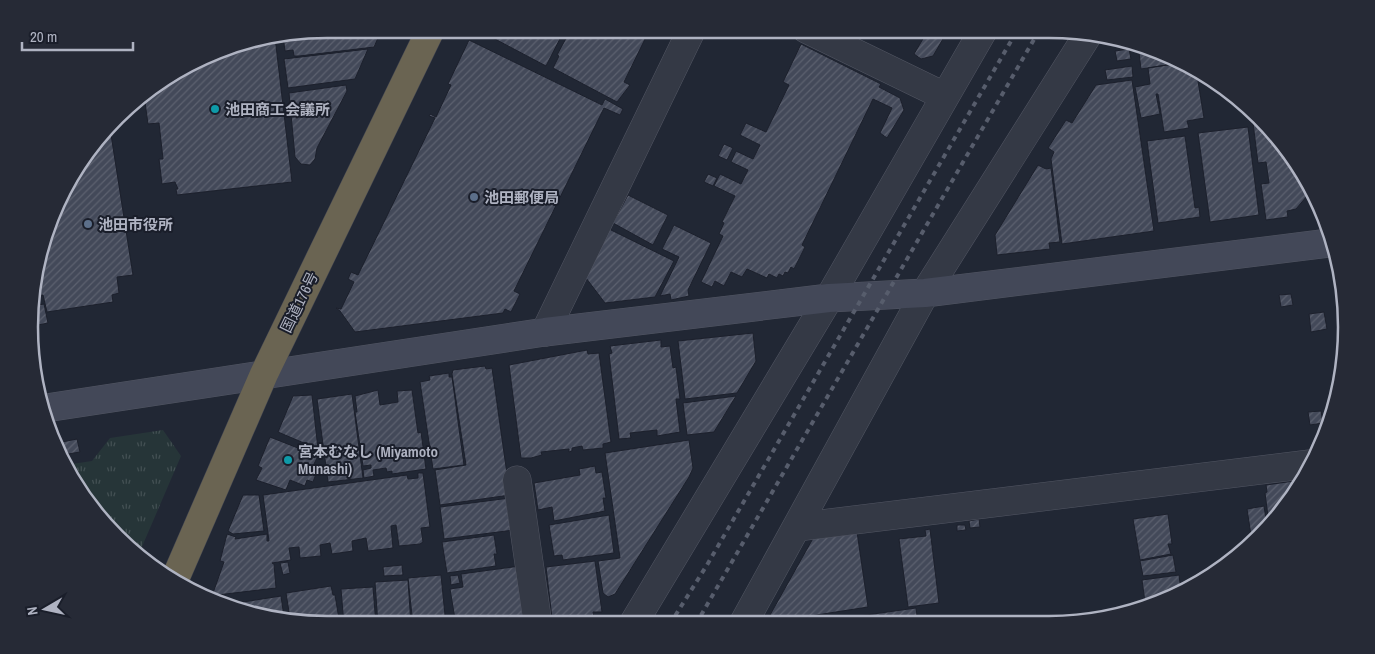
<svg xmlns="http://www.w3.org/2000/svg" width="1375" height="654" font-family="'Archivo Narrow','Noto Sans JP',sans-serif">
  <defs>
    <pattern id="grass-tufts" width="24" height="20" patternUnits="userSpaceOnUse" patternTransform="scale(1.25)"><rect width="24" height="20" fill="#263538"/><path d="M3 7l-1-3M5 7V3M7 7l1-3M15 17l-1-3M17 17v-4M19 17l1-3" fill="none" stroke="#435053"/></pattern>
    <pattern id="building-hatch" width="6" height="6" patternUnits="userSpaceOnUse" patternTransform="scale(1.25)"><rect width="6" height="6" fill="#434959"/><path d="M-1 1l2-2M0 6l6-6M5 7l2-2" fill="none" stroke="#5c616f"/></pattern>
  </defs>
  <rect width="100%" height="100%" fill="#212734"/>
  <!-- grass -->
  <path fill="url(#grass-tufts)" d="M163 430 181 456 138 556 131 551 69 476 65 465 92 461 110 438Z"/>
  <!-- building -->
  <path fill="url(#building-hatch)" stroke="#1c202c" d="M327 29H382L374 47 299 56H294L293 50 285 51 283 36Z
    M476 29H565L546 66Z
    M571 29H638L647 35 624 82 630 85 617 102 553 68 559 56 557 55Z
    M922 29H943L947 32 933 56 921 59 914 54 927 32Z
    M275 37 292 182 177 195 176 189H178L175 182 162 184 159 159H163L159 123 148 124 144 95 231 45Z
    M469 40 602 105 605 99 623 109 620 115 604 108 514 291 520 294 511 312 505 309 503 313 355 332 340 311 336 308 341 309 354 282 348 279 351 272 358 275 435 118 429 116 430 114 436 117 451 85 448 84Z
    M801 44 881 84 879 87 900 98 904 110 887 138 880 133 892 108 873 99 802 245 805 247 794 269 791 267 788 273 785 272 783 276 779 274 777 278 769 274 767 278 747 269 742 277 731 272 724 286 715 281 712 287 701 282 723 236 719 234 724 223 722 222 735 196 714 186 720 174 741 184 748 170 731 162 736 151 753 159 760 145 740 135 746 123 766 132 789 85 783 82Z
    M1144 48 1162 51 1179 63 1141 69 1139 53 1145 52Z
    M368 49 355 79 288 88 284 59Z
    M1129 49 1131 59 1117 61 1115 51Z
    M1180 63 1197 75 1204 118 1187 121 1189 128 1164 132 1158 94H1156L1160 114 1141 118 1135 87 1150 84 1148 68Z
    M1132 66 1133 77 1107 80 1105 70Z
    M1132 80 1154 231 1062 244 1051 159 1054 152 1048 148 1066 120 1072 123 1096 85Z
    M346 85 347 91 317 148 315 159 310 165 301 164 295 157 289 93Z
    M1263 122 1306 187 1307 196 1296 209 1287 211 1288 217 1266 220 1261 184 1269 183 1266 162 1258 163 1253 123Z
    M1248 127 1259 215 1210 222 1198 133Z
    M110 128 133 275 117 277 119 293 112 295 113 302 47 312 43 295 34 296V269L69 178Z
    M1185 136 1195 208 1199 207 1200 217 1158 223 1147 141Z
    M724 144 733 148 727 160 718 156Z
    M1038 165 1046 169 1051 168 1060 242 1049 243 1050 249 997 255 995 235Z
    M708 174 717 178 713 186 704 182Z
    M628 195 668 215 653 245 613 223Z
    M674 225 711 243 688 290 689 296 671 300 670 294 660 296 679 257 662 249Z
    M609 229 674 261 655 297 605 303 586 278Z
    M1291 294 1293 305 1281 307 1279 295Z
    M44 304 48 323 33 326V306Z
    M1324 312 1327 329 1311 332 1309 314Z
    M753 333 756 361 737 393 685 399 678 341Z
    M661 340V347L670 346 673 368 676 367 680 399H676L680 432 657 436V430L630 433 631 438 619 439 609 354 612 353 610 346Z
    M587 350 588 354 599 353 611 442 603 444V448L583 450 582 446 572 448V451L569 452V449L541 452 542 455 531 458H521L509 365Z
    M485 366 486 369 492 368 510 495 440 505 435 470 466 465 452 374 453 370Z
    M449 373V377H452L464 465 433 469 420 382 430 380 429 376Z
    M378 390 380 405 398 402 397 391 412 390 418 433 421 432 426 469 392 474V471L387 472 386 468 373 470 374 476 364 478 363 470 371 468V465L363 466 355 412H357L355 396Z
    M352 394 363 478 328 482 317 399Z
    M312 395 318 449 278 432 293 396Z
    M736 396 714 432 687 435 683 403Z
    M1321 411 1323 423 1310 425 1308 412Z
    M270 437 318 456 314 464 319 466 313 482 307 480 305 486 290 480 286 490 256 480 262 468 258 466Z
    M77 439 80 452 62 455 57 443Z
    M689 440 693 468 689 477 615 594 608 597 603 593 598 561 620 558 605 453Z
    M595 466 596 473 602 472 606 498H603L605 511 554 521 552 507 538 510 534 483 580 475 579 469Z
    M418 473H423L430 527 421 528 423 542 420 544 399 546 396 525 391 526 393 548 368 551 366 538 352 541 353 551 332 554 330 543 320 545 321 556 300 558 299 547 289 548 291 560 272 563 274 564 276 588 217 595 213 593 224 562 220 561 227 534 236 537 235 539 267 534V541H269L263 495 407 475 408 479 418 478Z
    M1301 480 1285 508 1269 524 1265 493 1267 492 1266 485Z
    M243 495H259L264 531 233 534 228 531Z
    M510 498 514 530 444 539 440 507Z
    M1264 506 1267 526 1252 542 1247 509Z
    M1168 514 1172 544H1168L1171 554 1140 560 1133 519Z
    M609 515 614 553 563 560 562 555 554 556 549 525Z
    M979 519 980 527 970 528 969 521Z
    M856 525 868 607 778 621 779 620 770 615 816 533Z
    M957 525H965L966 530 957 531Z
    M930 529 939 603 908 607 899 539 926 536 925 530Z
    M494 535 497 554H494L496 566 447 573 442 542Z
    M1173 555 1176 572 1143 576 1140 561Z
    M595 561 602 612H593L595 622 563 624 562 616 552 618 546 567Z
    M288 562 290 573 283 575 280 563Z
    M402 565 403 575 384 576 383 567Z
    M520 566 525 617 519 625H456L450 589 463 587 461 574Z
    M441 575 446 625H413L408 578Z
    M458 575 460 583 451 585 450 576Z
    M1179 575 1181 591 1169 599 1145 602 1142 580Z
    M408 580 411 625H378L375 582Z
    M331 586 333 595H335L340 625H327L290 618 286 593Z
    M373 587 376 625H344L341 589Z
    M281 596 284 617 243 609V602Z
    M1166 601 1162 602 1148 606 1147 603Z
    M241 603V608L222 604Z
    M916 608 918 623 813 624 866 615Z"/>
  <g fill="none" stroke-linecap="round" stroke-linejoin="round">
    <defs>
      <path id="street" d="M806 29 944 96
        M545 332 692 29
        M517 480 538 625
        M797 527 1310 464
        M633 624 829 298 984 29
        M743 624 925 293 1087 36"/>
      <path id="secondary" d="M46 408 545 332 829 298 925 293 1329 243"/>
      <path id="highway" d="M175 579 264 374 431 29"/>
    </defs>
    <!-- street casing -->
    <use href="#street" stroke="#525663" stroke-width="29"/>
    <!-- secondary casing -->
    <use href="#secondary" stroke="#525663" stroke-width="29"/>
    <!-- highway casing -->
    <use href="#highway" stroke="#3f4350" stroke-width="29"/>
    <!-- street -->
    <use href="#street" stroke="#343945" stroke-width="28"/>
    <!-- secondary -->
    <use href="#secondary" stroke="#434858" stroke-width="28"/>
    <!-- highway -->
    <use href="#highway" stroke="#6a6452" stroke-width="28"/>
    <!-- rail -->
    <path stroke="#575d6c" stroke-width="4" stroke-dasharray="5 5" stroke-linecap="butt" d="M670 624 707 565 1018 29
      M696 624 1040 29"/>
  </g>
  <!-- markers -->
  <g fill="#0f9aa8" stroke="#1a1e2a" stroke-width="2">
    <circle cx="215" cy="109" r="5"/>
    <circle cx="288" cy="460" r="5"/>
  </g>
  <g fill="#5c6f8a" stroke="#1a1e2a" stroke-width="2">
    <circle cx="474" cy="197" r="5"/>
    <circle cx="88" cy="224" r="5"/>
  </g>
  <g text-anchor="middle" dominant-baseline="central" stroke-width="4" stroke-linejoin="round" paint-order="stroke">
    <!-- poi labels -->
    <g font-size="15" font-weight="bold" fill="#afb3c2" stroke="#1a1e2a" text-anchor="start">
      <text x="225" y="109">池田商工会議所</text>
      <text x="484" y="197">池田郵便局</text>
      <text x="98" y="224">池田市役所</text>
      <text x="298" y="451">宮本むなし (Miyamoto<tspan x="298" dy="17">Munashi)</tspan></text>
    </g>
    <!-- street labels -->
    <g font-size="15" fill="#afb3c2" stroke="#1a1e2a">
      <text transform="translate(299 302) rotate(-64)">国道176号</text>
    </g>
  </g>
  <!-- crop -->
  <path d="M0 0H1375V654H0ZM327 38H1049A289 289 0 0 1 1338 327V327A289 289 0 0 1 1049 616H327A289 289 0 0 1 38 327V327A289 289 0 0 1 327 38Z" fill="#262a36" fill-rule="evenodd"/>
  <path fill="none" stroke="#afb3c2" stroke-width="2.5" d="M327 38H1049A289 289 0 0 1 1338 327V327A289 289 0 0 1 1049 616H327A289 289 0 0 1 38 327V327A289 289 0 0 1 327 38Z"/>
  <!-- north arrow -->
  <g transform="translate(45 609) rotate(261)" stroke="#1a1e2a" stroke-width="4" paint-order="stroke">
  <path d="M0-4L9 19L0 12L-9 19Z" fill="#afb3c2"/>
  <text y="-8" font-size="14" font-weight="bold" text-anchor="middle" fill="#afb3c2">N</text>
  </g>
  <!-- scale -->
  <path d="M22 42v8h111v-8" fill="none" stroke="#afb3c2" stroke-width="2.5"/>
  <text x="30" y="42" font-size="15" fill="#afb3c2" stroke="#1a1e2a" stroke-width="4" paint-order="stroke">20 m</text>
</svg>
